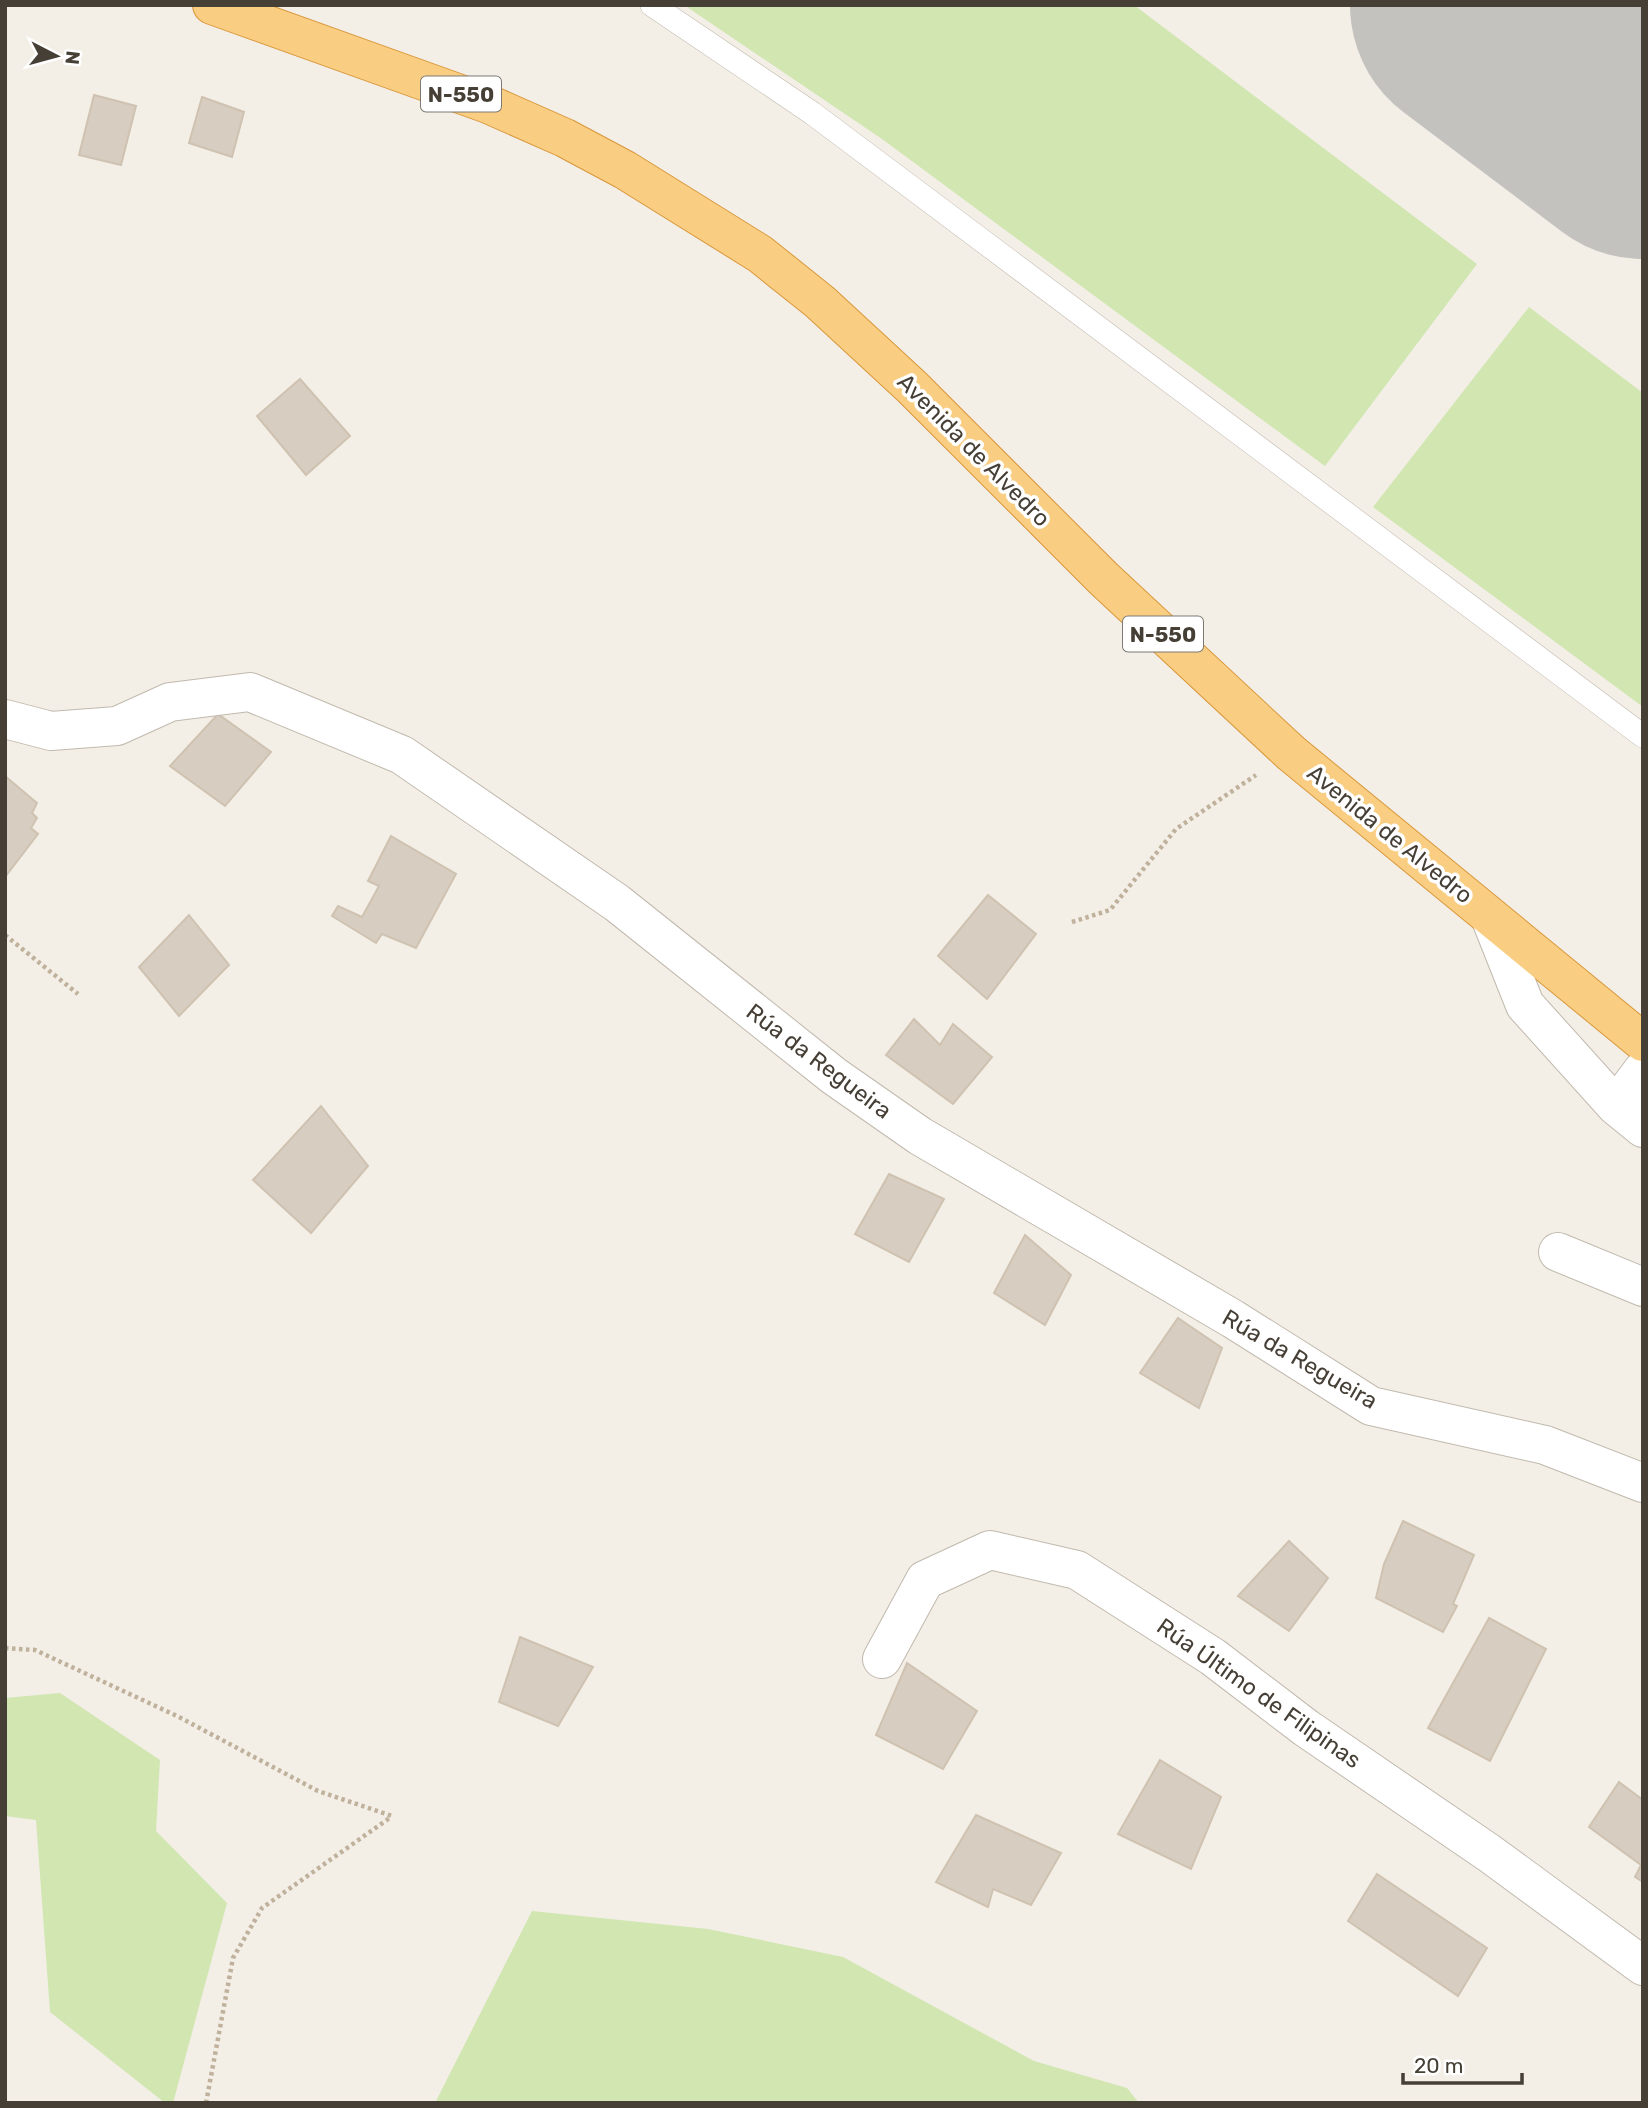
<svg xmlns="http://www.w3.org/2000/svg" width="1648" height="2108" font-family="Rubik,sans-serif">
  <rect width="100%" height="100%" fill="#f3efe7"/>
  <!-- green -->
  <path fill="#d1e6b1" d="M684 5H1134L1477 264 1325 466 882 139Z
    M1529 307 1643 393V707L1373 507Z
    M60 1693 160 1760 156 1831 227 1903 173 2103H165L50 2012 36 1820 5 1816V1698Z
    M532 1911 708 1929 843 1957 1034 2061 1127 2088 1139 2103H435Z"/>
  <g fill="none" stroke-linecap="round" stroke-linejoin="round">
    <!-- runway -->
    <path stroke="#c4c2be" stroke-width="268" d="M1484 5 1643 125"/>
  </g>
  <!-- building -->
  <path fill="#d7cdc0" stroke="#cfc2b0" stroke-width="2" d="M94 95 136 106 121 165 79 155Z
    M202 97 244 112 232 157 189 143Z
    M300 379 350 436 306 475 257 416Z
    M218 714 271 752 225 806 170 766Z
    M5 776 37 803 32 813 37 818 31 828 38 834 5 877Z
    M391 836 456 874 416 948 382 934 376 943 332 916 338 906 362 917 379 886 368 881Z
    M988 895 1036 934 987 999 938 956Z
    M189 915 229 965 179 1016 139 967Z
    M914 1019 940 1045 953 1024 992 1057 953 1104 886 1055Z
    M321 1106 368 1166 311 1233 253 1180Z
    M889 1174 944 1199 909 1262 855 1234Z
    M1025 1235 1071 1275 1045 1325 994 1293Z
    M1178 1318 1222 1348 1199 1408 1140 1373Z
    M1403 1521 1474 1555 1453 1604 1457 1606 1443 1632 1376 1598 1384 1564Z
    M1289 1541 1328 1578 1289 1631 1238 1596Z
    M1489 1618 1546 1649 1490 1761 1428 1728Z
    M520 1637 593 1667 558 1726 499 1702Z
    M907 1663 977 1711 943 1769 876 1735Z
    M1160 1760 1221 1797 1191 1869 1118 1834Z
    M1619 1782 1643 1800V1882L1635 1877 1641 1865 1589 1827Z
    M976 1815 1061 1853 1031 1905 993 1889 988 1907 936 1882Z
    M1377 1874 1487 1948 1458 1996 1348 1921Z"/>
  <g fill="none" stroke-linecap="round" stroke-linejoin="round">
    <defs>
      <path id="service" d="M652 5 812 113 1643 736"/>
      <path id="minor" d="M5 719 51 731 117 726 170 702 250 692 402 755 617 903 834 1076 920 1136 1233 1319 1371 1406 1545 1445 1643 1483
        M1490 917 1525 1005 1616 1106 1643 1128
        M1616 1106 1643 1070
        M1558 1252 1643 1287
        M882 1659 925 1580 990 1550 1077 1570 1213 1657 1306 1728 1489 1853 1643 1966"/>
      <path id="trunk" d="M212 5 488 104 565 138 625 170 760 254 820 302 912 387 1104 579 1291 753 1643 1042"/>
    </defs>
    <!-- service casing -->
    <use href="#service" stroke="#c1b9ad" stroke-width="24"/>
    <!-- minor casing -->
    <use href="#minor" stroke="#c1b9ad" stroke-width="40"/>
    <!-- trunk casing -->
    <use href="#trunk" stroke="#d9973b" stroke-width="40"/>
    <!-- path -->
    <path stroke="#c0b19c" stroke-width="4.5" stroke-dasharray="3.5 3.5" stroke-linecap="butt" d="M1072 922 1110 910 1176 829 1256 775
      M5 935 78 994
      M5 1648 35 1650 177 1716 318 1791 392 1816
      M206 2103 233 1958 262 1908 391 1817"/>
    <!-- service -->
    <use href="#service" stroke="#fff" stroke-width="23"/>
    <!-- minor -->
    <use href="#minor" stroke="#fff" stroke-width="38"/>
    <!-- trunk -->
    <use href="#trunk" stroke="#face82" stroke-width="38"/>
  </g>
  <g text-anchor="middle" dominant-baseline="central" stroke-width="7" stroke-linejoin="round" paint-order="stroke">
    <!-- shield labels -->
    <g fill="#fff" stroke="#7e7972" stroke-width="2">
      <rect x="421" y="76.5" width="80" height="35" rx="5"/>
      <rect x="1123" y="616.5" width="80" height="35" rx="5"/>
    </g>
    <g font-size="21" font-weight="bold" fill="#463f36">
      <text x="461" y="94">N-550</text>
      <text x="1163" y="634">N-550</text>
    </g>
    <!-- street labels -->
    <g font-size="23" fill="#463f36" stroke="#fff">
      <text transform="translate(974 450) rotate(45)">Avenida de Alvedro</text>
      <text transform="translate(1390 834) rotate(39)">Avenida de Alvedro</text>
      <text transform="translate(819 1061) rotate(37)">Rúa da Regueira</text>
      <text transform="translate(1300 1359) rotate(30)">Rúa da Regueira</text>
      <text transform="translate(1259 1693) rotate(35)">Rúa Último de Filipinas</text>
    </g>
  </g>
  <!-- border -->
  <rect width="1648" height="2108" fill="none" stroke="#463f36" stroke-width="14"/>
  <!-- north arrow -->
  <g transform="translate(56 56) rotate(96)" stroke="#ffffff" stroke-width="5" paint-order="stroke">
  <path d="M0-5L12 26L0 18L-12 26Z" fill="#463f36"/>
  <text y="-10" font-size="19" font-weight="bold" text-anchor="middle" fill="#463f36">N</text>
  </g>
  <!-- scale -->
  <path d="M1403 2073v10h119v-10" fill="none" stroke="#463f36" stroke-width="3.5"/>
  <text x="1414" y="2073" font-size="21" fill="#463f36" stroke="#ffffff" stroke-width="5" paint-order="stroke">20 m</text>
</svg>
